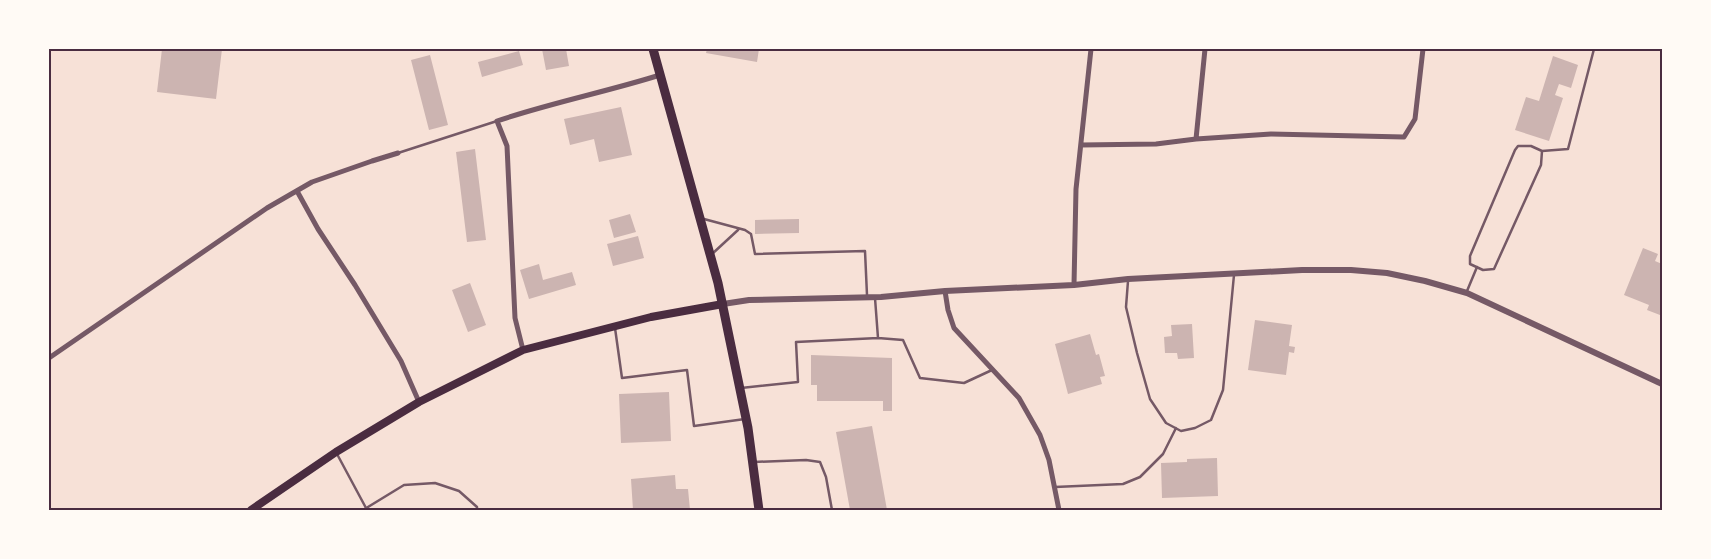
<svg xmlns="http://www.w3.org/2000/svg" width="1711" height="559" font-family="'Fira Sans Condensed',sans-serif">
  <rect width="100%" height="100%" fill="#f7e1d7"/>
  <!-- building -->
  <path fill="#ccb4b1" d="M162 49H222L216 99 157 92Z
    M542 49H566L569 66 546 70Z
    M707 49H759L757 62 706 53Z
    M519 51 523 65 482 77 478 62Z
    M430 55 448 125 429 130 411 60Z
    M1553 56 1578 65 1571 88 1559 84 1555 95 1563 98 1549 141 1515 130 1526 97 1539 101Z
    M621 107 632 155 599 162 594 139 570 145 564 119Z
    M475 149 486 240 467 242 456 152Z
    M630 214 636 232 614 238 609 220Z
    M799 219V233L755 234V220Z
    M638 236 644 258 613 266 607 244Z
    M1643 248 1658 254 1655 261 1662 264V310L1660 315 1647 310 1649 305 1624 295Z
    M539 264 543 280 572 272 576 285 529 299 520 270Z
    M470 283 486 325 468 332 452 290Z
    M1255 320 1292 325 1289 346 1295 347 1294 353 1289 352 1286 375 1248 370Z
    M1192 324 1194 358 1178 359 1177 353H1165L1164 337 1172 336 1171 325Z
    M1090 334 1096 355 1099 354 1105 376 1100 377 1102 384 1068 394 1055 344Z
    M811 355 892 358V411H883V401H817V385H811Z
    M669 392 671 441 621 443 619 394Z
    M872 426 887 510H850L836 432Z
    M1217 458 1218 496 1162 498 1161 463 1187 462V459Z
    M675 475 676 489H688L690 510H633L631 479Z"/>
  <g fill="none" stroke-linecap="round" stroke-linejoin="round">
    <!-- service -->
    <path stroke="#755966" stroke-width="2.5" d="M1542 151 1541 165 1494 269 1483 270 1470 264V256L1515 150 1518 146H1531L1542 151 1568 149 1594 49
      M398 153 497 121
      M704 219 745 230 751 234 755 254 865 251 867 295
      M712 254 738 230
      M1128 281 1126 307 1137 353 1150 399 1166 423 1181 431 1195 428 1211 420 1223 390 1234 275
      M1467 291 1477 267
      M615 328 622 378 687 370 694 426 745 419
      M878 338 903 340 920 378 964 383 992 370
      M741 388 798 382 796 342 878 338 875 298
      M337 454 366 508
      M754 462 806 460 820 462 826 477 832 510
      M1055 487 1123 484 1140 477 1163 454 1176 428
      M363 510 404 485 435 483 459 491 477 507V510"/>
    <!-- minor -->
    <path stroke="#755966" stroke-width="5" d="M1196 139 1205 49
      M1081 145 1156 144 1196 139 1271 134 1404 137 1415 119 1423 49
      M297 191 318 229 355 285 401 361 419 402
      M1074 285 1076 189 1091 49
      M945 291 948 310 954 328 1019 398 1040 435 1049 460 1059 510
      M523 350 515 318 507 146 497 121C550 103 606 92 660 75
      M49 358 267 208 312 182 372 161 398 153"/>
    <!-- tertiary -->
    <path stroke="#755966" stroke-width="6" d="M723 304 749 300 881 297 945 291 1074 285 1128 279 1302 270H1351L1387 273 1425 281 1467 293 1662 384"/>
    <!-- secondary -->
    <path stroke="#4a2c40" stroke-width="8" d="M251 510 336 452 419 402 523 350 651 317 723 304"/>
    <!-- trunk -->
    <path stroke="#4a2c40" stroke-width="9" d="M653 49 718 283 748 428 759 510"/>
  </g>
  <!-- border -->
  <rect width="1711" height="559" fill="none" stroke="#fffaf5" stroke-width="100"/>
  <rect x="50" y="50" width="1611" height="459" fill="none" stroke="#4a2c40" stroke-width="2"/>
</svg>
